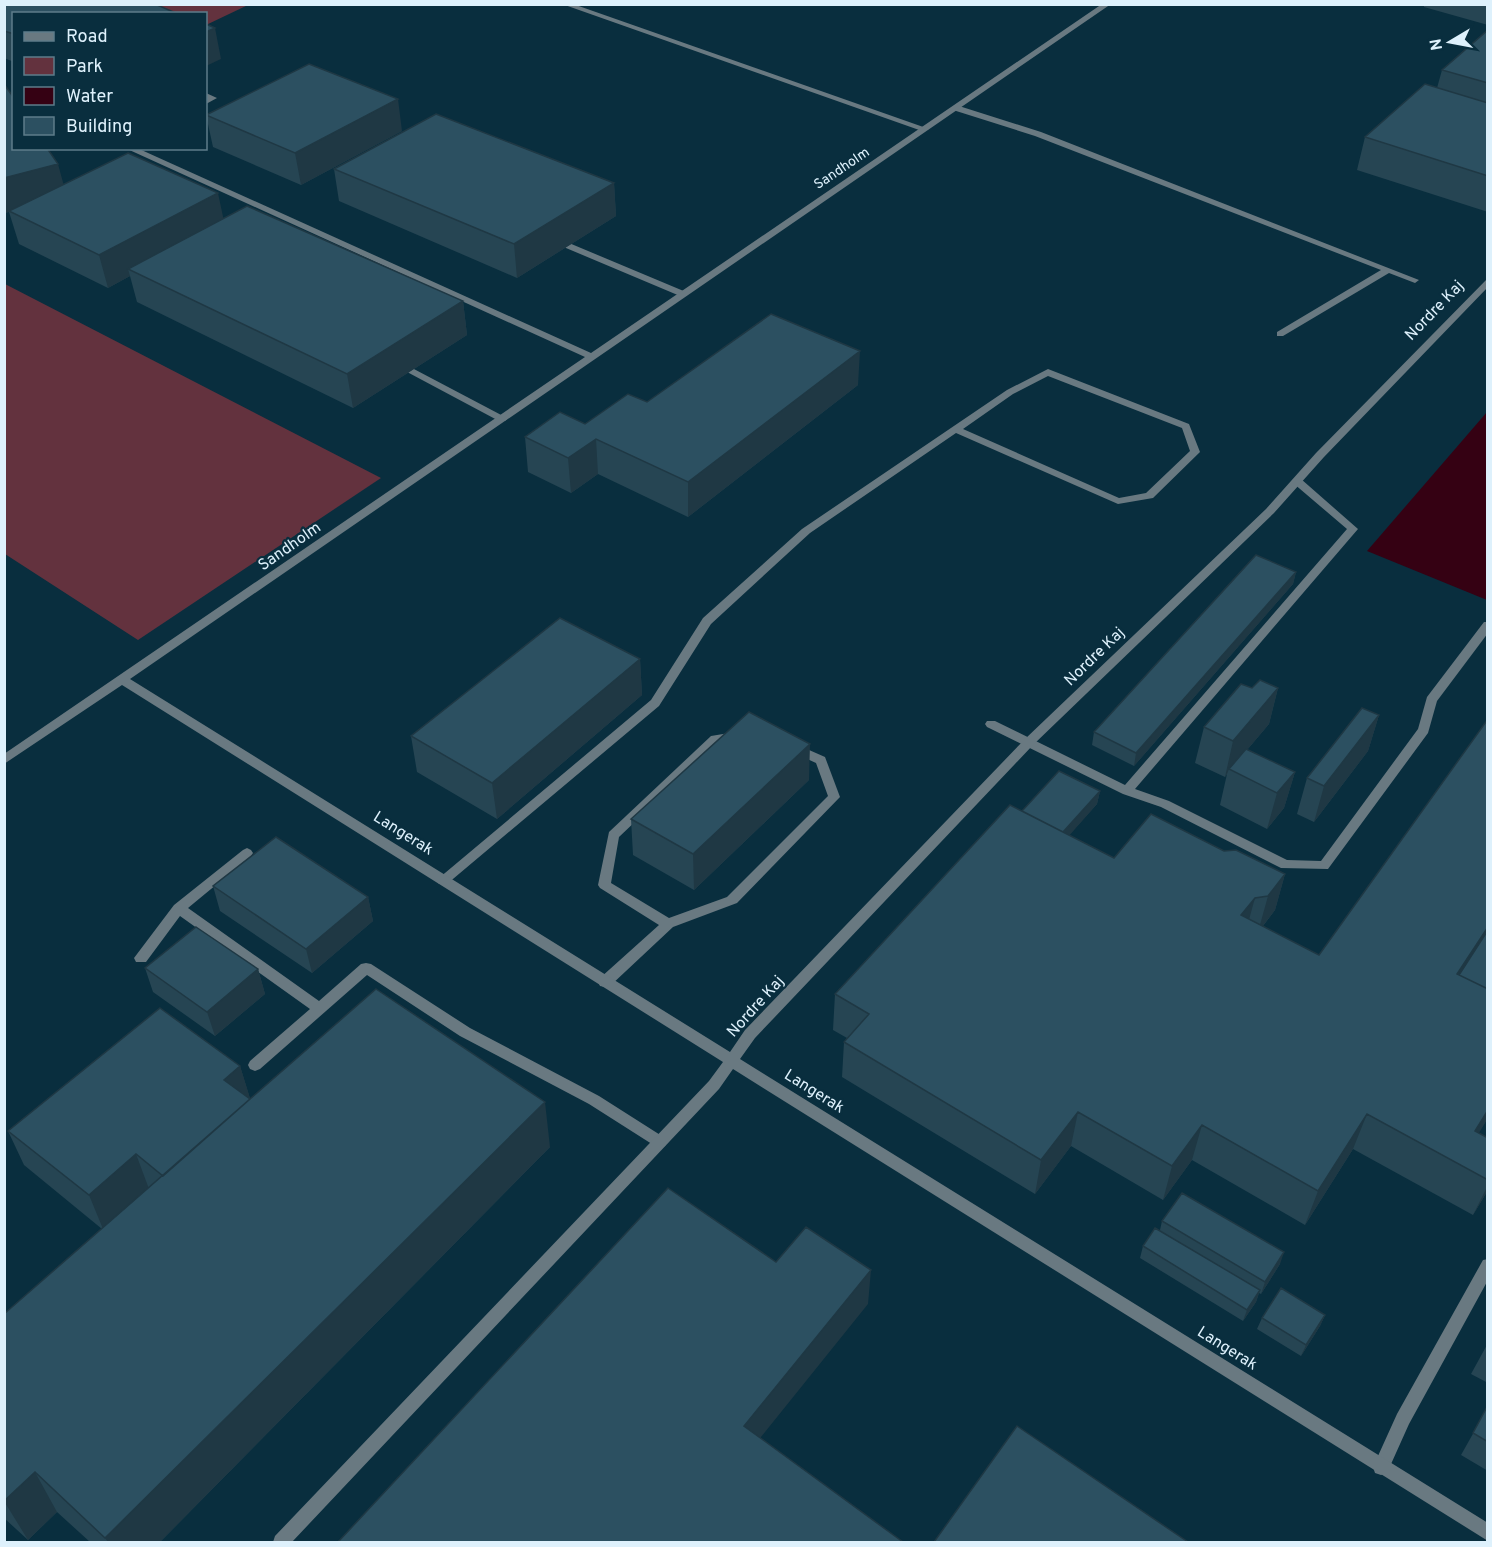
<svg xmlns="http://www.w3.org/2000/svg" width="1492" height="1547" font-family="Overpass,sans-serif">
  <rect width="100%" height="100%" fill="#092e3e"/>
  <!-- green -->
  <path fill="#63323e" d="M115 5H248L206 25V14L137 13Z
    M5 284 381 478 138 640 5 554Z"/>
  <!-- water -->
  <path fill="#350113" d="M1487 412V600L1367 551Z"/>
  <g fill="none" stroke-linecap="round" stroke-linejoin="round">
    <!-- service -->
    <path fill="#697981" fill-rule="evenodd" d="M562 4H573L929 129 922 131Z
      M206 93 217 98 206 104Z
      M953 106H959L1041 132 1419 280 1415 283 1389 273 1283 336H1277V332L1381 270 1035 136 953 110Z
      M569 243 686 292 688 294 686 296H680L566 248 565 246Z
      M412 368 505 417 507 419 505 421H499L409 373 407 371Z
      M1048 369 1189 424 1200 452 1153 498 1118 504 956 433 810 533 711 624 659 706 447 884H439L437 881 439 878 651 700 703 618 802 529 1007 390ZM1048 376 1182 428 1190 451 1146 493 1119 498 963 429 1013 394Z
      M1297 478 1301 479 1358 529 1135 789 1169 801 1287 860 1321 861 1418 729 1427 697 1484 622H1488V633L1437 701 1428 733 1328 869 1281 868 1161 807 1123 794 987 727 985 724 987 721H995L1125 785 1347 529 1293 483 1292 481Z
      M735 732 739 733 741 736 739 739 718 743 619 837 611 883 669 918 727 897 828 796 816 763 792 752 790 749 792 746H800L825 757 840 797 737 903 673 927 610 986 605 987 600 986 598 982 600 978 659 925 600 888 598 885 609 832 711 736Z
      M247 848 251 850 253 853 251 856 188 908 319 1001 361 964 366 963 371 964 470 1028 599 1096 665 1138 667 1142 665 1146 660 1148 655 1146 589 1104 460 1036 367 975 260 1069 255 1071 250 1069 248 1065 250 1061 310 1009 180 916 146 962H136L134 958 174 905 243 850Z
      M1488 1259V1280L1409 1424 1387 1473 1381 1475 1375 1473 1373 1467 1397 1414 1483 1260Z"/>
    <!-- minor -->
    <path fill="#697981" fill-rule="evenodd" d="M1102 4H1111L130 679 730 1052 745 1030 1025 739 1266 509 1316 453 1488 278V287L1324 457 1274 513 1033 745 755 1038 740 1059 1488 1523V1541L733 1069 719 1089 292 1542H273L275 1536 709 1081 723 1062 122 685 4 764V754L585 357 125 148H137L591 353Z"/>
  </g>
  <!-- wall -->
  <path fill="#264553" d="M4 4 14 14V62L4 58Z
    M1424 4H1488V25L1424 7Z
    M1488 30V212L1357 170 1365 137 1437 88 1442 70Z
    M4 84 64 185 224 218 463 301 467 335 353 408 137 302 130 276 108 288 19 244 9 212 4 213Z
    M206 115 402 131 301 185 213 147Z
    M334 169 614 183 616 216 517 278 339 201Z
    M858 385 688 517 598 474 571 493 528 472 525 437 585 424 647 402Z
    M1296 572 1293 584 1134 766 1092 745 1094 732Z
    M640 659 642 695 497 819 417 772 411 736Z
    M1252 688H1278L1269 724 1247 750 1295 772 1284 808 1267 829 1220 805 1227 774 1225 777 1195 763 1204 727Z
    M1379 715 1368 751 1314 822 1297 814 1307 778Z
    M1488 719V1118L1478 1133 1488 1138V1190L1473 1215 1353 1149 1305 1225 1192 1160 1163 1200 1071 1146 1035 1194 842 1077 844 1042 847 1038 833 1030 835 994 1022 811 1100 791 1097 804 1069 835 1114 858 1224 851 1285 874 1275 910 1263 926 1319 955Z
    M809 780 694 890 633 855 631 819Z
    M213 886 368 897 373 921 312 973 220 911Z
    M145 968 258 969 265 994 215 1036 153 992Z
    M240 1066 250 1099 550 1147 160 1542H90L57 1512 28 1540 4 1518V1314L102 1229 24 1165 8 1131Z
    M1162 1221 1280 1264 1261 1294 1259 1293 1256 1302 1243 1321 1140 1258 1143 1246 1160 1230Z
    M1325 1315 1320 1326 1301 1356 1257 1329 1262 1318Z
    M1488 1343V1383L1471 1374Z
    M1488 1407V1471L1461 1455Z"/>
  <!-- shaded-wall -->
  <path fill="#1f3844" d="M215 28 221 59 206 66V32Z
    M398 99 402 131 301 185 295 153Z
    M58 164 67 197 4 213V178Z
    M614 183 616 216 517 278 514 244Z
    M218 193 225 226 128 269 130 276 108 288 99 255Z
    M463 301 467 335 353 408 347 374Z
    M860 351 858 385 688 517V482Z
    M596 439 598 474 571 493 568 458Z
    M1296 572 1293 584 1134 766 1136 753Z
    M640 659 642 695 497 819 492 783Z
    M1278 688 1269 724 1230 770 1229 769 1227 774 1225 777 1233 741Z
    M1379 715 1368 751 1314 822 1324 786Z
    M810 744 809 780 694 890 693 854Z
    M1295 772 1284 808 1267 829 1277 793Z
    M1100 791 1097 804 1046 862 1048 850Z
    M1285 874 1275 910 1258 932 1268 896Z
    M368 897 373 921 312 973 306 949Z
    M1255 898 1245 934 1241 915Z
    M1488 927V939L1457 987V974Z
    M258 969 265 994 215 1036 207 1012Z
    M240 1066 251 1101 224 1080Z
    M545 1102 550 1147 160 1542H108L105 1538Z
    M1488 1110V1118L1459 1166 1475 1131Z
    M1078 1112 1071 1146 1035 1194 1041 1160Z
    M1367 1114 1353 1149 1305 1225 1318 1191Z
    M1202 1125 1192 1160 1163 1200 1172 1166Z
    M136 1154 149 1189 103 1229 89 1195Z
    M1488 1185V1190L1473 1215Z
    M1284 1252 1280 1264 1261 1294 1265 1282Z
    M871 1270 868 1304 744 1458V1426Z
    M1260 1290 1256 1302 1243 1321 1247 1310Z
    M1325 1315 1320 1326 1301 1356 1306 1345Z
    M35 1472 57 1512 28 1540 4 1501Z"/>
  <!-- building -->
  <path fill="#2c5061" stroke="#1f3844" stroke-width="1.5" d="M4 4H155L178 14H14V34L4 31Z
    M206 24 215 28 206 32Z
    M1488 30V83L1442 70Z
    M309 64 398 99 295 153 206 115Z
    M4 84 14 98V148H47L58 164 4 178Z
    M1425 84 1488 103V176L1365 137Z
    M436 114 614 183 514 244 334 169Z
    M128 153 218 193 99 255 9 211Z
    M247 206 463 301 347 374 128 269Z
    M771 314 860 351 688 482 596 439 568 458 525 437 560 412 585 424 628 394 647 402Z
    M1256 555 1296 572 1136 753 1094 732Z
    M560 618 640 659 492 783 411 736Z
    M1260 680 1278 688 1233 741 1204 727 1241 684 1252 688Z
    M1362 708 1379 715 1324 786 1307 778Z
    M749 712 810 744 693 854 631 819Z
    M1488 719V927L1457 974 1488 989V1110L1475 1131 1488 1138V1180L1367 1114 1318 1191 1202 1125 1172 1166 1078 1112 1041 1160 844 1042 869 1014 835 994 1010 805 1114 858 1151 814 1224 851 1236 850 1285 874 1268 896 1255 898 1241 915 1319 955Z
    M1246 749 1295 772 1277 793 1229 769Z
    M1059 771 1100 791 1063 832 1022 811Z
    M276 837 368 897 306 949 213 886Z
    M196 927 258 969 207 1012 145 968Z
    M1488 930V989L1459 975Z
    M376 989 545 1102 105 1538 35 1472 4 1501V1314Z
    M160 1008 240 1066 224 1080 250 1099 163 1176 136 1154 89 1195 8 1131Z
    M668 1188 776 1262 806 1227 871 1270 744 1426 903 1542H338Z
    M1182 1193 1284 1252 1265 1282 1162 1221Z
    M1155 1228 1260 1290 1247 1310 1143 1246Z
    M1281 1288 1325 1315 1306 1345 1262 1318Z
    M1487 1407H1488V1442L1473 1433Z
    M1017 1426 1188 1542H934Z"/>
  <g text-anchor="middle" dominant-baseline="central" stroke-width="4.5" stroke-linejoin="round" paint-order="stroke">
    <!-- far-street labels -->
    <g font-size="14" fill="#def1fc" stroke="#092e3e">
      <text transform="translate(842 169) rotate(-34)">Sandholm</text>
    </g>
    <!-- street labels -->
    <g font-size="16" fill="#def1fc" stroke="#092e3e">
      <text transform="translate(1435 311) rotate(-46)">Nordre Kaj</text>
      <text transform="translate(290 547) rotate(-35)">Sandholm</text>
      <text transform="translate(1095 657) rotate(-44)">Nordre Kaj</text>
      <text transform="translate(403 834) rotate(32)">Langerak</text>
      <text transform="translate(756 1007) rotate(-48)">Nordre Kaj</text>
      <text transform="translate(814 1092) rotate(32)">Langerak</text>
      <text transform="translate(1227 1349) rotate(32)">Langerak</text>
    </g>
  </g>
  <!-- border -->
  <rect width="1492" height="1547" fill="none" stroke="#def1fc" stroke-width="12"/>
  <!-- legend -->
  <rect x="12" y="12" width="195" height="138" fill="#092e3e" stroke="#5e7c8a" stroke-width="1.5"/>
  <rect x="24" y="32" width="30" height="9" fill="#697981" stroke="#5e7c8a" stroke-width="1.5"/>
  <text x="66" y="42" font-size="18" fill="#def1fc">Road</text>
  <rect x="24" y="57" width="30" height="18" fill="#63323e" stroke="#5e7c8a" stroke-width="1.5"/>
  <text x="66" y="72" font-size="18" fill="#def1fc">Park</text>
  <rect x="24" y="87" width="30" height="18" fill="#350113" stroke="#5e7c8a" stroke-width="1.5"/>
  <text x="66" y="102" font-size="18" fill="#def1fc">Water</text>
  <rect x="24" y="117" width="30" height="18" fill="#2c5061" stroke="#5e7c8a" stroke-width="1.5"/>
  <text x="66" y="132" font-size="18" fill="#def1fc">Building</text>
  <!-- north arrow -->
  <g transform="translate(1450 42) rotate(260)" stroke="#092e3e" stroke-width="4.5" paint-order="stroke">
  <path d="M0-4.5L10 22L0 15L-10 22Z" fill="#def1fc"/>
  <text y="-9" font-size="16" font-weight="bold" text-anchor="middle" fill="#def1fc">N</text>
  </g>
</svg>
